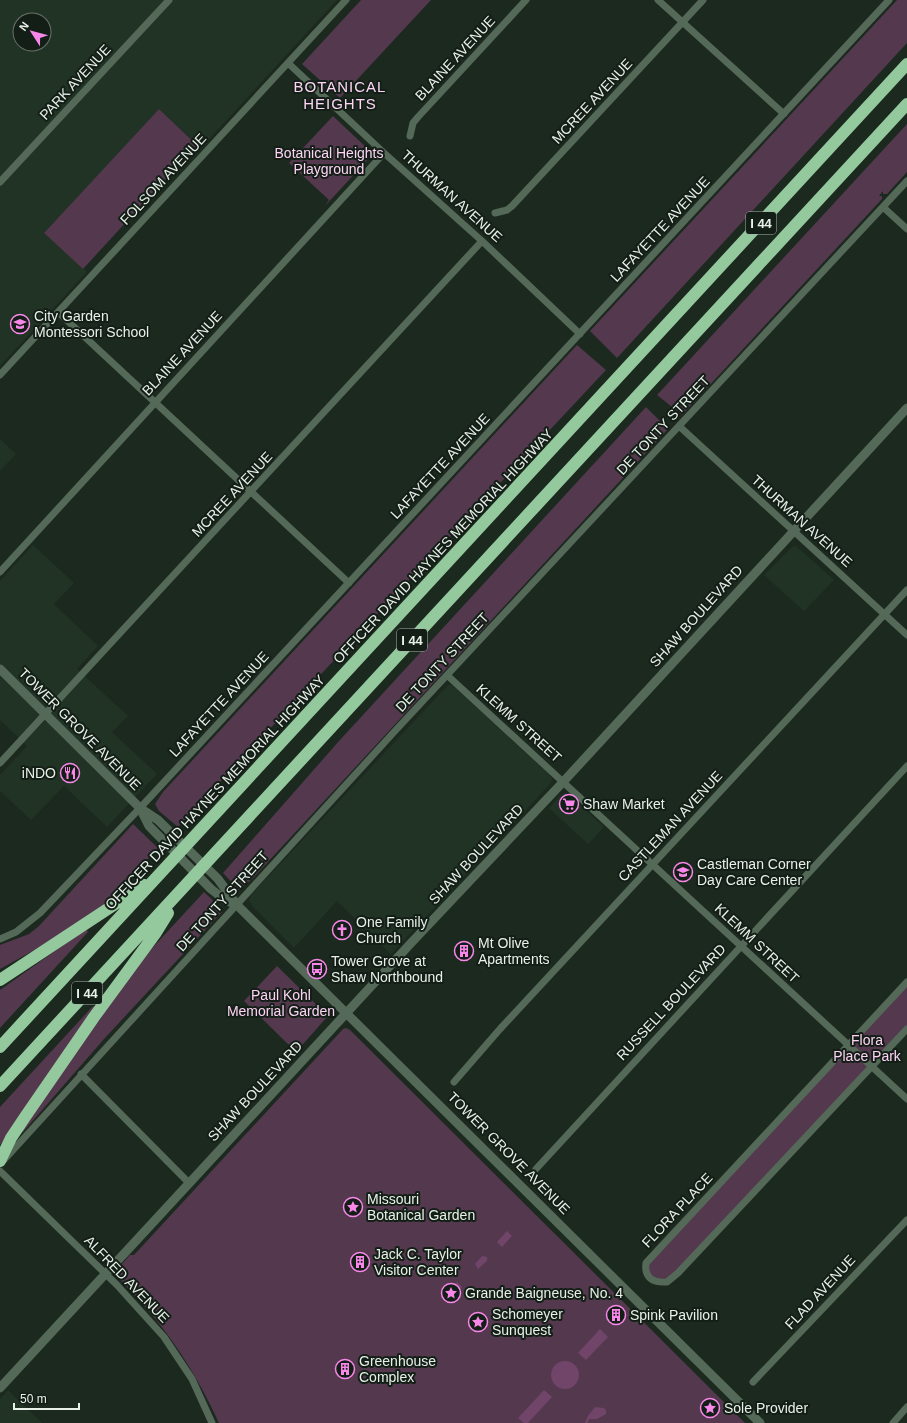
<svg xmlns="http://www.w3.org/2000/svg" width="907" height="1423" font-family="Arial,sans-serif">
  <rect width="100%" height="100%" fill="#1c291f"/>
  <!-- built -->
  <path fill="#213324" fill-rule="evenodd" d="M0 0H337L201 148 159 109 44 233 87 272 0 366ZM20 20H44V44H20Z
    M0 439 16 454 0 471Z
    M33 545 74 583 54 604 98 646 77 669 128 716 112 732 157 774 107 827 64 786 31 820 0 791V775L27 746 0 720V581Z
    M796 546 834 580 804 611 764 575 792 547Z
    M448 685H452L549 774 552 779 551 783 391 954 337 901 294 948 253 907 249 900 251 895Z
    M566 793 604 827 588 844 549 808 562 794Z
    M8 1390 42 1423H0V1399Z"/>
  <!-- green -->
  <path fill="#53384e" d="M361 0H431L340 98 302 64Z
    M897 0H907V43L617 358 590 331Z
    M159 109 197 145 83 269 44 233Z
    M333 116 369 150 372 155 325 206 329 200 289 163Z
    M907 124V172L887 194H883V191L879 196H882V199L682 415 657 395Z
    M577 345 606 370 178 827 159 811 155 804 163 792Z
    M646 407 668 429 254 877 239 890 223 873 339 741Z
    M133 824 158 848 106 903 69 931 0 969V945L29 934 39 926Z
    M204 892 222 909V912L104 1039 23 1132 21 1131 114 997 143 958Z
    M86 929 88 932 0 1028V990Z
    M277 966 328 1016 296 1052 244 1001Z
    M907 982V1029L667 1282 652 1281 646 1263Z
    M93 1006 96 1008 0 1145V1107Z
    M346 1028 350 1030 745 1423H219C194 1368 162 1321 118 1278L115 1272 130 1255H134L343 1029Z"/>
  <!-- water -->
  <path fill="#71446a" d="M507 1231 512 1236 502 1247 497 1242Z
    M482 1256 487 1257V1261L478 1269 475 1264Z
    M457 1282 462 1287 454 1295H450L449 1290Z
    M600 1329 608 1337 586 1360 578 1353Z
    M551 1375a14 14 0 1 1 28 0a14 14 0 1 1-28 0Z
    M544 1390 552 1397 528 1423H524L518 1418Z
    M595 1407 604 1408 606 1410V1414L597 1419H588L587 1417Z"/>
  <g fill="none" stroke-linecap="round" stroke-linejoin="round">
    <!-- stream -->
    <path stroke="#71446a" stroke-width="2.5" d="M586 1423 588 1419"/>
    <!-- minor -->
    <path stroke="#556958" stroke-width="7" d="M658 0 784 114
      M288 63 384 153 482 241 580 334
      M410 136 413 123 418 117 526 0
      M0 182 169 0
      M883 207 907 229
      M495 213 507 210 512 206 703 0
      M58 312 349 583
      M0 375 346 0
      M679 426 907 635
      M0 572 384 153
      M448 676 907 1099
      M0 763 482 241
      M0 939 16 932 40 913 140 808 889 0
      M907 982 646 1263C644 1278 653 1283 667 1282L678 1273 907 1029
      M81 1074 189 1183
      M454 1082 500 1029 907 590
      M4 1160 394 732 907 181
      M536 1169 907 766
      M0 1171 117 1285 164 1337 192 1379 212 1423
      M753 1382 907 1220
      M893 1423 907 1407"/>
    <!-- tertiary -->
    <path stroke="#556958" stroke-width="9" d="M0 669 140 808 158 820 218 879 237 905 760 1423
      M140 808 149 826 211 889 225 900 237 905
      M0 1388 412 942 564 781 907 408"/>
    <!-- motorway -->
    <path stroke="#94c99e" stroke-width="12" d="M0 980 144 885
      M0 1047 907 64
      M0 1086 907 104
      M0 1161 11 1138 25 1117 94 1017 155 934 168 913"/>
  </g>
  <!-- icons -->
  <defs>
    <symbol id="school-ring" viewBox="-11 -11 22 22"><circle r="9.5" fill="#131f16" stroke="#f987e9" stroke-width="1.5"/><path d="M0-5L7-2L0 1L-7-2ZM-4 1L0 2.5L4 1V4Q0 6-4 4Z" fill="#f987e9"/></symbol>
    <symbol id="restaurant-ring" viewBox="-11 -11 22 22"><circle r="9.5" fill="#131f16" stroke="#f987e9" stroke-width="1.5"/><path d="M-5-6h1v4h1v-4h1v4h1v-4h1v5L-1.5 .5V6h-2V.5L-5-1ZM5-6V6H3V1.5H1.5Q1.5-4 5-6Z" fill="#f987e9"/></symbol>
    <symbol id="supermarket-ring" viewBox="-11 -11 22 22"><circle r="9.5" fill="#131f16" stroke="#f987e9" stroke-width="1.5"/><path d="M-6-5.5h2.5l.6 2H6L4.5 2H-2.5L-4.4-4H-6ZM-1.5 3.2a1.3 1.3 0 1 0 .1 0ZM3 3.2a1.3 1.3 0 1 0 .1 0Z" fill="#f987e9"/></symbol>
    <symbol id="church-ring" viewBox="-11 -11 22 22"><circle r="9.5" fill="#131f16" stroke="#f987e9" stroke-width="1.5"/><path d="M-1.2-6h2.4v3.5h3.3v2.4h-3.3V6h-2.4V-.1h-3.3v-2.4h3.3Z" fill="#f987e9"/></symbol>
    <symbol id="building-ring" viewBox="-11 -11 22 22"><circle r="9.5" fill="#131f16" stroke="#f987e9" stroke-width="1.5"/><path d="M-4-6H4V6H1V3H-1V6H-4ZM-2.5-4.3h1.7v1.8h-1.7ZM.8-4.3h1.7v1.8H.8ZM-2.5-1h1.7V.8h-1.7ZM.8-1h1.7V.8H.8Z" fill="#f987e9"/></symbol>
    <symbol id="bus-ring" viewBox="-11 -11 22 22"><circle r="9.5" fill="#131f16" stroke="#f987e9" stroke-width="1.5"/><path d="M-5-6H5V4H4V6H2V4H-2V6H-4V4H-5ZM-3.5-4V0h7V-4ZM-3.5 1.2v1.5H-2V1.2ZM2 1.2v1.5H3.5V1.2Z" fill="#f987e9"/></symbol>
    <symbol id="sight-ring" viewBox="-11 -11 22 22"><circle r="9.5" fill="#131f16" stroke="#f987e9" stroke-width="1.5"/><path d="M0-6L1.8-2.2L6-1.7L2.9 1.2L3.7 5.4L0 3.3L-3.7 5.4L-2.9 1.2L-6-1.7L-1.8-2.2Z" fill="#f987e9"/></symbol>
  </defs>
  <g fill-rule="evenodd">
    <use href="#school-ring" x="9" y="313" width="22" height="22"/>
    <use href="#restaurant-ring" x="59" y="762" width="22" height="22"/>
    <use href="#supermarket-ring" x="558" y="793" width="22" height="22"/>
    <use href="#school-ring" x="672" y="861" width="22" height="22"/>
    <use href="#church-ring" x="331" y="919" width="22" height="22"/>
    <use href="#building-ring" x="453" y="940" width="22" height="22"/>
    <use href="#bus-ring" x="306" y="958" width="22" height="22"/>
    <use href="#sight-ring" x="342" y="1196" width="22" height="22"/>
    <use href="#building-ring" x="349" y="1251" width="22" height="22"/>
    <use href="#sight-ring" x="440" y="1282" width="22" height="22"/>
    <use href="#building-ring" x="605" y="1304" width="22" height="22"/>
    <use href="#sight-ring" x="467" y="1311" width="22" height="22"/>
    <use href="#building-ring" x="334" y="1358" width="22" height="22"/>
    <use href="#sight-ring" x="699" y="1397" width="22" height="22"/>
  </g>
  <g text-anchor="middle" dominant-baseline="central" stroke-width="4" stroke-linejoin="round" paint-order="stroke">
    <!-- shield labels -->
    <g fill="#131f16" stroke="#a8b1aa" stroke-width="1">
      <rect x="746" y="212" width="30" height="22" rx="3"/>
      <rect x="397" y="629" width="30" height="22" rx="3"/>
      <rect x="72" y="982" width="30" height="22" rx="3"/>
    </g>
    <g font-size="13" font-weight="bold" fill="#e8f0e9">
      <text x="761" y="223">I 44</text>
      <text x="412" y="640">I 44</text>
      <text x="87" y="993">I 44</text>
    </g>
    <!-- street labels -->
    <g font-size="14" fill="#e8f0e9" stroke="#131f16">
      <text transform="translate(455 58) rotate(-47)">BLAINE AVENUE</text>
      <text transform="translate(75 82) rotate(-47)">PARK AVENUE</text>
      <text transform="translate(592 101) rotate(-47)">MCREE AVENUE</text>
      <text transform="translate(163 179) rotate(-47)">FOLSOM AVENUE</text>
      <text transform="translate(452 196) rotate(42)">THURMAN AVENUE</text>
      <text transform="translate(660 229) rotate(-47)">LAFAYETTE AVENUE</text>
      <text transform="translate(182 353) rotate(-47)">BLAINE AVENUE</text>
      <text transform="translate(663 425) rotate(-47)">DE TONTY STREET</text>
      <text transform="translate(440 466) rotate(-47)">LAFAYETTE AVENUE</text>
      <text transform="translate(232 494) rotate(-47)">MCREE AVENUE</text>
      <text transform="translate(802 521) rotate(42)">THURMAN AVENUE</text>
      <text transform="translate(443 546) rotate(-47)">OFFICER DAVID HAYNES MEMORIAL HIGHWAY</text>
      <text transform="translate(696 616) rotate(-48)">SHAW BOULEVARD</text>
      <text transform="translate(442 662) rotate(-47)">DE TONTY STREET</text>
      <text transform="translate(219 704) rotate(-47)">LAFAYETTE AVENUE</text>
      <text transform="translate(519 723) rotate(42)">KLEMM STREET</text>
      <text transform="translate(80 729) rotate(45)">TOWER GROVE AVENUE</text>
      <text transform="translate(215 792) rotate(-47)">OFFICER DAVID HAYNES MEMORIAL HIGHWAY</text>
      <text transform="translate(670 826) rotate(-47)">CASTLEMAN AVENUE</text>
      <text transform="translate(476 854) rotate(-47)">SHAW BOULEVARD</text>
      <text transform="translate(222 901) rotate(-48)">DE TONTY STREET</text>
      <text transform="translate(757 943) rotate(43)">KLEMM STREET</text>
      <text transform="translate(671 1002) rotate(-47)">RUSSELL BOULEVARD</text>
      <text transform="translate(255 1091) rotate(-47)">SHAW BOULEVARD</text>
      <text transform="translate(509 1153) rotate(45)">TOWER GROVE AVENUE</text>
      <text transform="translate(677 1210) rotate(-47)">FLORA PLACE</text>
      <text transform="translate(127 1279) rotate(46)">ALFRED AVENUE</text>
      <text transform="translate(820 1292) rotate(-47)">FLAD AVENUE</text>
    </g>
    <!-- park labels -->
    <g font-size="14" fill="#fed3f6" stroke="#131f16">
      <text x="329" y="153">Botanical Heights<tspan x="329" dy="16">Playground</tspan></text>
      <text x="281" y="995">Paul Kohl<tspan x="281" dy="16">Memorial Garden</tspan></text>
      <text x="867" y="1040">Flora<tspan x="867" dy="16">Place Park</tspan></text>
    </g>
    <!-- poi labels -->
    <g font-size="14" fill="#e8f0e9" stroke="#131f16" text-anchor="start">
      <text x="34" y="316">City Garden<tspan x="34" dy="16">Montessori School</tspan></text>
      <text x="56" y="773" text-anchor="end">iNDO</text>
      <text x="583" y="804">Shaw Market</text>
      <text x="697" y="864">Castleman Corner<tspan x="697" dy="16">Day Care Center</tspan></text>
      <text x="356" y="922">One Family<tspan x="356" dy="16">Church</tspan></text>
      <text x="478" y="943">Mt Olive<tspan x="478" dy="16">Apartments</tspan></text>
      <text x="331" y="961">Tower Grove at<tspan x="331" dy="16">Shaw Northbound</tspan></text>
      <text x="367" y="1199">Missouri<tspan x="367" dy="16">Botanical Garden</tspan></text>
      <text x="374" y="1254">Jack C. Taylor<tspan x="374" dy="16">Visitor Center</tspan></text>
      <text x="465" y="1293">Grande Baigneuse, No. 4</text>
      <text x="492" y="1314">Schomeyer<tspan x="492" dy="16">Sunquest</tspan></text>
      <text x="630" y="1315">Spink Pavilion</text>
      <text x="359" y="1361">Greenhouse<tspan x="359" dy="16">Complex</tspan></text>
      <text x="724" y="1408">Sole Provider</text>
    </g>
    <!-- neighbourhood labels -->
    <g font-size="15" letter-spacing="1" fill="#fdd6f6" stroke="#131f16">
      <text x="340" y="86">BOTANICAL<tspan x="340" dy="17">HEIGHTS</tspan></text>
    </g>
  </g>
  <!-- north arrow -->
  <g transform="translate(32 32) rotate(306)"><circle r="19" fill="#131f16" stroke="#68736a"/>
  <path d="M0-3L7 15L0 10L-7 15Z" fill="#f987e9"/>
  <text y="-6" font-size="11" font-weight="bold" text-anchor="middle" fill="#e8f0e9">N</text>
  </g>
  <!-- scale -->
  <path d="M14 1403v6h65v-6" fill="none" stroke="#e8f0e9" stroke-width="2"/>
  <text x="20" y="1403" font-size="12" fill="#e8f0e9" stroke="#131f16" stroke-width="3" paint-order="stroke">50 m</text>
</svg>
